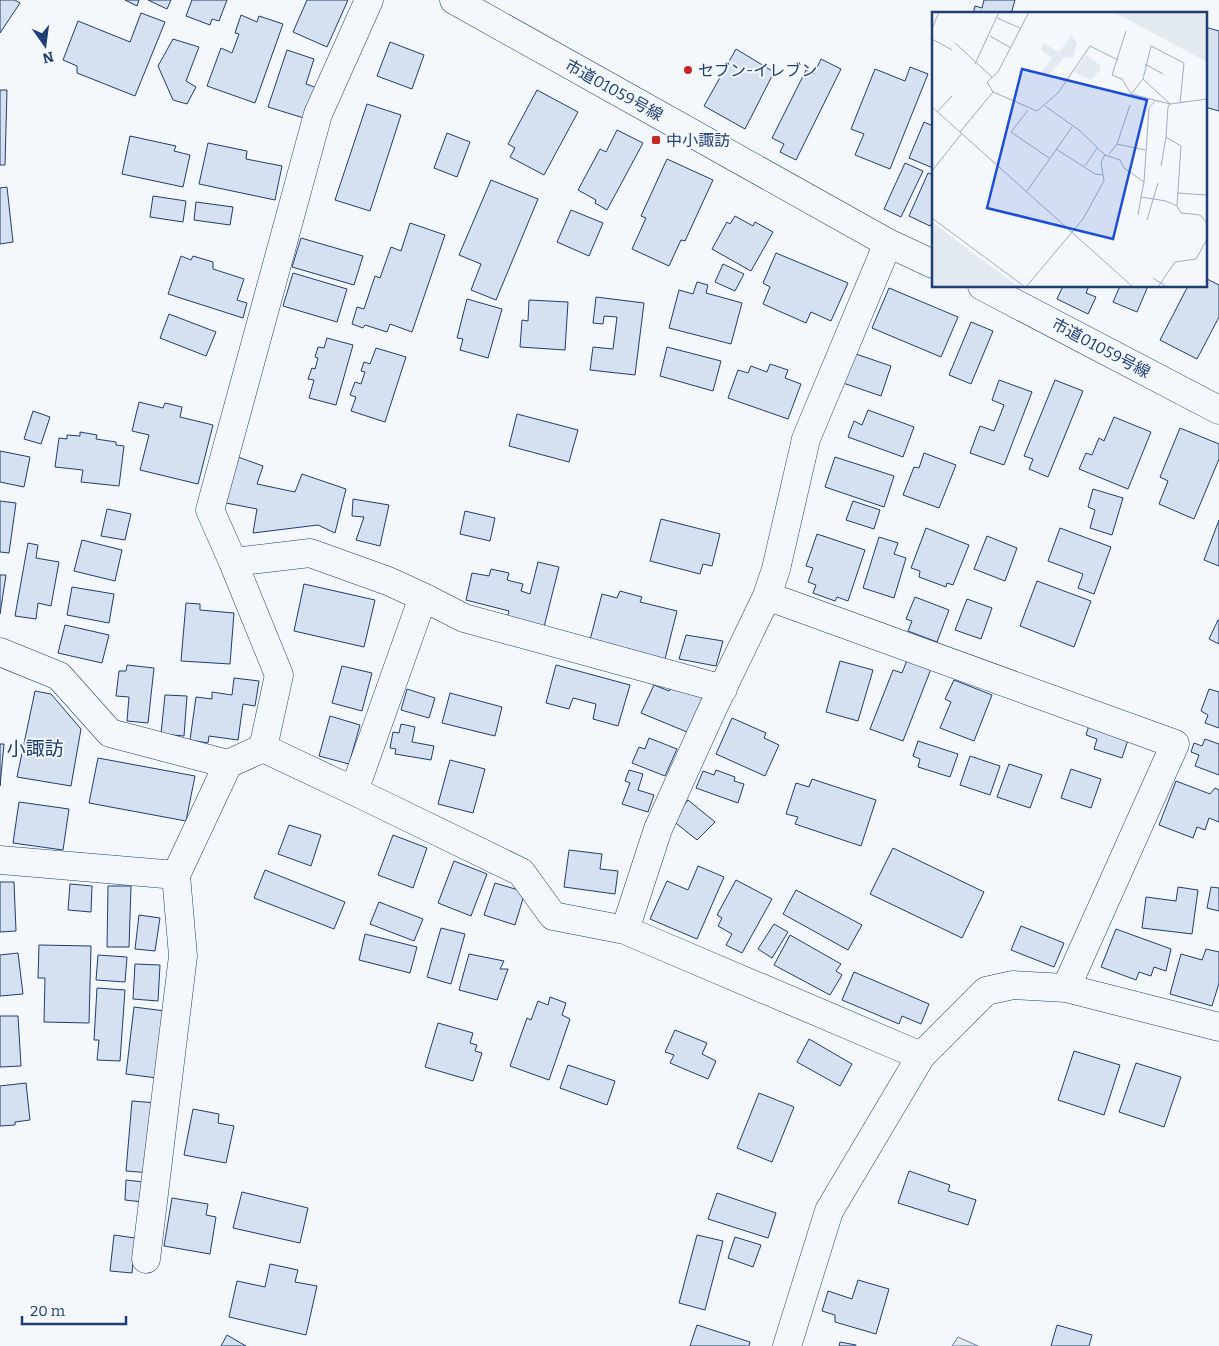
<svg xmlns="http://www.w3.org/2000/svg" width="1219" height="1346" font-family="Bitter,'Noto Sans JP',serif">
  <rect width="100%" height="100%" fill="#f4f7fb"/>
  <!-- green -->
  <path fill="#e3e9f0" stroke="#687fa3" d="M958 1337 978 1346H952Z"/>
  <!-- building -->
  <path fill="#d5e0f0" stroke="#1d3f73" d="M0 0H15L20 3 0 33Z
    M125 0H139L137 6Z
    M148 0H171L167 9Z
    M192 0H227L219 21 212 19 210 25 186 16Z
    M307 0H348L327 47 293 32Z
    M984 0H1015L1011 14H973L975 6 982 8Z
    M141 13 165 22 135 96 77 73V66L63 60 78 21 130 42Z
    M241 15 257 22 259 16 283 24 255 103 207 86 221 48 232 53 239 34 235 33Z
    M1205 27 1219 31V111L1205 107Z
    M173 39 199 47 186 81 196 87 187 104 173 100 158 66Z
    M390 42 424 55 412 89 377 76Z
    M736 49 774 72 745 129 704 106Z
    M287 50 314 59 306 84 317 88 307 119 268 107Z
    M821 59 841 69 796 160 780 152 784 144 772 138 806 70 814 74Z
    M910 67 928 74 890 169 855 155 864 134 851 129 875 69 905 81Z
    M0 90H7L5 165H0Z
    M537 90 578 112 544 175 510 157 515 148 508 144Z
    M367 104 401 115 370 211 335 200Z
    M924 122 933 126V168L909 158Z
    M617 130 643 143 607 210 595 203 596 200 578 190 600 149 606 152Z
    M447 133 470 142 457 177 434 168Z
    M130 136 176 146 174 151 190 155 183 187 122 174Z
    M208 143 247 151 246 159 282 166 275 200 199 184Z
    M667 159 713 180 685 241 681 240 669 266 632 249 646 218 641 216Z
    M905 163 923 171 901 217 884 209Z
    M928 173 933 175V221L930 226 909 216Z
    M491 180 538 199 496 300 471 290 481 264 459 255Z
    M7 187 13 242 0 244V188Z
    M153 196 186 201 183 222 150 217Z
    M196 202 233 207 230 225 194 220Z
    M571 210 603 223 589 256 557 242Z
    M735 216 753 226 755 222 773 232 751 271 712 249 727 222 730 224Z
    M410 223 445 235 412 332 390 324 387 332 365 325 363 328 352 324 357 307 364 309 375 276 380 278 391 247 401 251Z
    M301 238 363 256 354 285 292 267Z
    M776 253 848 283 831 321 811 312 806 323 763 304 770 287 763 283Z
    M181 256 191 260 193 256 213 262V269L244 279 237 300 247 303 243 318 168 294Z
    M723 264 744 274 735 291 715 282Z
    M293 273 347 289 337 322 283 306Z
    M1205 278 1219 285V317L1197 359 1160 340 1188 286H1205Z
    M697 282 708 285 706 293 742 303 731 344 669 328 679 290 693 294Z
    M1063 286H1089L1086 293 1096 297 1088 314 1057 299Z
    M1120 286H1148L1137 312 1113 302Z
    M889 288 958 317 941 357 872 328Z
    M596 297 644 303 635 375 590 370 593 347 613 349 617 317 604 316 603 324 593 323Z
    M467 299 502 309 488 358 460 350 463 339 457 338Z
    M529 300 568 302 565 350 520 347 522 320 528 321Z
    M169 314 216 332 206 356 160 338Z
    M971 322 993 331 971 384 949 375Z
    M327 338 353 345 336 405 309 398 314 380 308 379 312 368 315 369 318 358 315 357 318 347 324 348Z
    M667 347 721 361 713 391 660 376Z
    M376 348 406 357 385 422 351 411 356 397 350 395 355 382 361 384 365 372 361 371 364 362 370 364Z
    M853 353 891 366 881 396 843 383Z
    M770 364 788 370 785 378 801 384 788 419 728 398 738 370 748 373 751 366 767 372Z
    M999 380 1032 392 1004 465 970 453 980 426 994 431 1004 405 992 400Z
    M1055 380 1083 391 1048 477 1029 469 1033 459 1024 456Z
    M139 402 163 408 165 403 182 407 180 417 213 425 198 484 140 470 149 435 132 431Z
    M868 410 914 427 903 457 848 437 854 421 862 425Z
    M33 411 50 417 41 444 24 439Z
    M517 414 578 430 569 462 509 446Z
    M1114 417 1151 432 1128 489 1079 469 1086 453 1092 455 1099 438 1104 441Z
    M1180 428 1219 444V459L1194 519 1159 504 1168 481 1160 477Z
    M80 432 97 435 96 439 116 442V445L124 446 119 486 81 482 83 470 55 467 59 438 67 439V435L80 436Z
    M0 451 30 457 24 487 0 482Z
    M924 453 956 465 939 508 903 495 914 467 919 468Z
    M238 457 263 466 257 484 295 492 302 474 346 489 335 533 318 525 253 533 257 509 226 503Z
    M835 457 894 476 884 507 825 487Z
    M1093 489 1123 498 1112 535 1090 528 1095 510 1088 507Z
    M353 499 389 505 380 546 356 540 364 517 352 516Z
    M0 501 16 503 9 553 0 552Z
    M853 501 880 510 874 529 846 520Z
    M107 509 131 514 125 540 101 536Z
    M465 511 495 518 490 541 460 534Z
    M661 519 720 534 712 566 703 564 700 574 650 561Z
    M1219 520V566L1204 560Z
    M926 528 969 545 953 585 947 583 946 587 919 577 920 571 911 568Z
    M1060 528 1111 547 1094 594 1078 588 1083 574 1048 561Z
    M817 534 865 550 848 601 837 597 835 601 813 593 816 585 808 582 813 568 806 566Z
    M987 536 1017 548 1005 581 974 569Z
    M879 537 898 543 894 554 906 558 894 598 863 588Z
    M82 540 122 550 115 581 74 571Z
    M28 543 38 545 36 558 59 562 51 606 38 603 36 619 15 616Z
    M538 562 559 567 544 627 507 618 509 611 466 600 472 573 489 576 491 569 509 573 507 580 523 584 521 591 530 594Z
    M0 575H6L0 614Z
    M1037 581 1091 601 1074 647 1020 626Z
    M304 584 375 600 364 647 294 631Z
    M72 587 114 594 109 623 67 615Z
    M620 591 642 597 640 602 677 611 665 659 590 640 602 594 617 598Z
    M915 597 949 610 937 642 908 631 912 621 906 619Z
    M967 599 992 608 981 639 955 630Z
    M186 603 200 604V610L234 613 230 664 181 661Z
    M1218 620H1219V644L1209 639Z
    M65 625 109 635 102 663 58 653Z
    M686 635 723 641 716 666 679 659Z
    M907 660 931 669 903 741 870 729 893 670 902 673Z
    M840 661 873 670 858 721 826 712Z
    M127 665 154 668 148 723 127 721 129 697 116 696 119 671H126Z
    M556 665 630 685 618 726 593 719 596 704 573 698 569 709 546 703Z
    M342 666 372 673 362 711 332 703Z
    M234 678 259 681 255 706 243 704 238 740 209 736 208 743 190 740 196 697 212 699V692L232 695Z
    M954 680 992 695 974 741 940 728 951 702 945 699Z
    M672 684 703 697 687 732 641 713 654 685 669 691Z
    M407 689 435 698 429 718 401 710Z
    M1209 689 1219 692V728L1205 723 1208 715 1201 711Z
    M35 691 51 694 81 729 71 786 17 777Z
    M450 693 502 707 495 736 442 723Z
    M165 695 187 696 184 736 161 734Z
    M330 716 360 725 349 764 319 756Z
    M732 718 766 733 764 738 779 745 765 776 716 754Z
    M1090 722 1130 734 1122 758 1094 749 1097 739 1086 735Z
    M401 724 415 727 412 742 434 746 431 760 395 754 396 749 390 748 393 732 399 733Z
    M649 738 677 749 665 776 632 763 639 747 645 749Z
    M1205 739 1219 744V775L1195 766 1199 755 1191 752 1194 743 1202 746Z
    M918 741 958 754 950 777 918 767 920 759 913 756Z
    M0 744H4L0 786Z
    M970 756 1000 766 990 795 960 785Z
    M98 758 195 776 186 821 89 803Z
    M450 760 485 769 473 813 438 804Z
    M1009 764 1042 775 1030 808 997 797Z
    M1071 769 1101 779 1091 808 1061 798Z
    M629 770 643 774 638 790 654 795 648 812 622 804 630 783 625 781Z
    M716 770 735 777 734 781 744 784 738 803 696 788 703 771 714 775Z
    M812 779 876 800 861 846 795 824 798 817 786 814 796 783 809 787Z
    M1176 781 1210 794 1215 788 1219 790V822L1209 818 1205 830 1197 827 1193 838 1159 825Z
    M688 800 715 822 697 840 672 820Z
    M19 802 69 809 63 850 13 843Z
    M289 825 321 835 311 866 278 854Z
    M393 835 427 848 413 888 378 875Z
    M893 848 984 892 962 938 870 894Z
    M569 850 602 854 600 869 618 871 615 894 564 887Z
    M454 861 487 874 471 916 438 903Z
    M698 866 724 877 697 939 650 919 667 881 688 890Z
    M265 870 345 902 334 929 254 898Z
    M736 880 772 899 742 953 726 945 732 934 718 926 722 918 717 915Z
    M0 882H14L16 931 0 932Z
    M495 883 525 892 515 925 484 915Z
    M70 884 92 886 91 912 68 910Z
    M108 886H131L129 947H107Z
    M1178 887 1198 890 1192 934 1142 928 1146 897 1176 901Z
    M1211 887 1219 888V911L1207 908Z
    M796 890 862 925 848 950 783 914Z
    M379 902 423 919 414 941 370 924Z
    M139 915 160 918 155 951 135 949Z
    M774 924 788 932 772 958 758 949Z
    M1021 926 1064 943 1054 967 1011 950Z
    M441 928 465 934 451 984 427 977Z
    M1116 929 1171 949 1166 971 1154 967 1151 976 1139 972 1136 980 1101 967Z
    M365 934 417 947 410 973 359 960Z
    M790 935 841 964 836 971 842 975 830 995 774 965Z
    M39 945 91 946 89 1023 44 1022 45 978H38Z
    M1206 949 1219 952V983L1212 1006 1170 994 1181 954 1202 960Z
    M18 953 23 994 0 996V955Z
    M469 954 504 961 500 969H508L497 1000 459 990Z
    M98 955 127 957 125 982 96 980Z
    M135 964 160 965 158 1001 133 999Z
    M854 972 929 1004 921 1024 902 1016 899 1024 842 1000Z
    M97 988 125 990 120 1061 97 1060 99 1040H94Z
    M550 997 566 1003 562 1015 570 1019 549 1080 510 1066 527 1018 531 1020 538 1001 548 1005Z
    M134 1007 165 1011 157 1078 126 1074Z
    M0 1016H18L21 1066 0 1067Z
    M438 1023 473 1033 470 1043 477 1045 475 1051 482 1053 473 1081 425 1067Z
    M675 1030 707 1043 702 1054 716 1061 708 1079 670 1063 674 1055 665 1052Z
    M809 1039 852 1064 840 1086 797 1062Z
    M1074 1051 1120 1065 1104 1115 1058 1100Z
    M1136 1063 1181 1077 1164 1127 1119 1112Z
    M568 1065 615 1081 607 1105 560 1088Z
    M26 1083 30 1120 15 1122V1125L0 1126V1086Z
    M759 1093 794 1107 772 1162 737 1148Z
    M132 1101 157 1103 151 1173 126 1171Z
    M193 1109 219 1114 218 1123 234 1126 226 1163 184 1155Z
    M909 1171 950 1185 948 1191 976 1200 968 1225 898 1203Z
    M126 1180 144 1182 143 1202 125 1200Z
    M242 1192 308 1208 300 1243 233 1228Z
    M717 1193 776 1213 768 1238 708 1219Z
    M172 1198 208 1204 206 1215 216 1217 210 1254 164 1246Z
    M114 1235 135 1238 132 1273 110 1271Z
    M697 1235 723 1241 705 1310 679 1303Z
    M735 1237 761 1245 753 1267 728 1258Z
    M270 1264 298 1270 295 1282 317 1286 306 1335 229 1317 237 1281 265 1287Z
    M858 1280 889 1289 876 1334 835 1322V1315L822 1311 828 1291 852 1299Z
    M697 1325 750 1342 749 1346H690Z
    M1057 1325 1092 1335 1089 1346H1051Z
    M227 1335 246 1346H221Z
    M840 1342 856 1345V1346H839Z"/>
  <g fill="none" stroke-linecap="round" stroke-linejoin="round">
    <defs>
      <path id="minor" d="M454 0 888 243 933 264
        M982 286 1219 410
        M233 562 310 553 388 581 423 597 464 618 723 689
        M767 596 1175 744 1066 988
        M0 652 59 676 110 733 228 764 263 748 354 791 521 872 553 916 625 930 921 1056
        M263 748 279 675 233 562 210 510 318 114 369 0
        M354 791 423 597
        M0 860 176 875
        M625 930 658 829 712 710 767 596 776 569 806 439 888 243
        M146 1259 183 956 176 875 228 764
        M787 1346 829 1211 921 1056 986 991 1013 985 1066 988 1219 1027"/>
    </defs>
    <!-- minor casing -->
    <use href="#minor" stroke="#1d3f73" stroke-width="29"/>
    <!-- minor -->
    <use href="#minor" stroke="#f4f7fb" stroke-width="28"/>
  </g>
  <!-- markers -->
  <g fill="#c62828" stroke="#f4f7fb" stroke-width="2">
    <circle cx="688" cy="70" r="5"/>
    <rect x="651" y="135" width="10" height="10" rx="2.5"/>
  </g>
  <g text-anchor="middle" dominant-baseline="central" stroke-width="4" stroke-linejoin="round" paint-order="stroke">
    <!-- poi labels -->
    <g font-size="16" fill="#1d3f73" stroke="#f4f7fb" text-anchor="start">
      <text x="698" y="70">セブン-イレブン</text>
      <text x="666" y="140">中小諏訪</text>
    </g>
    <!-- street labels -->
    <g font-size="16" fill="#1d3f73" stroke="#f4f7fb">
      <text transform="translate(614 90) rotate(29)">市道01059号線</text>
      <text transform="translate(1101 348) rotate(28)">市道01059号線</text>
    </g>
    <!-- quarter labels -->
    <g font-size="19" fill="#1d3f73" stroke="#f4f7fb">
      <text x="35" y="748">小諏訪</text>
    </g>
  </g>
  <!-- overview -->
  <g transform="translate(932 12)">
    <rect width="275" height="275" fill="#f4f7fb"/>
    <path d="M182 0H267L275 5V50ZM139 24 145 31 141 46 133 45 116 64 110 60 120 46 109 38 111 31 127 40ZM154 43 168 53V58L159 68 142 60ZM0 210 34 236 87 275H0Z" fill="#e3e9f0"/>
    <path fill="none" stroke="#9eadc5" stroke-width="1" d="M97 0 66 60 55 70 61 80 105 99 126 81 158 34 186 48M65 6 88 16M0 17 7 0M194 19 180 63 190 67 199 82 211 67 219 34 252 51 248 91M58 24 79 36M0 27 20 38M23 31 60 65M43 52 67 0M213 52 231 62M211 67 238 92M199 82 238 92M113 94 147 118 173 143 188 148 192 156 212 170 209 185 234 189 245 194 249 201 268 203 275 211M0 95 201 275M96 98 79 120 117 146M5 100 20 84M28 120 61 80M185 132 213 138M124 137 163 162 171 163M177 142 185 132 198 93M153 154 165 136M229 154 234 125M0 159 30 121M212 170 217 96 223 89M95 179 140 115M245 181 275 183M245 194 249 134 234 125 236 95 238 92 275 87M206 203 209 185M0 206 93 275M215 208 226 171M221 266 235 275M94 275 151 207 172 169 169 150 173 143M226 275 243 250 264 247 275 227"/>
    <path fill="#1d4ed8" fill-opacity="0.15" stroke="#1d4ed8" stroke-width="2.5" d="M90 57 215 88 181 227 55 196Z"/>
    <rect width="275" height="275" fill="none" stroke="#1d3f73" stroke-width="2.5"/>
  </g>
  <!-- north arrow -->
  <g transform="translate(45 45) rotate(166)" stroke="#f4f7fb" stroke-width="4" paint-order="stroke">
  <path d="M0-4L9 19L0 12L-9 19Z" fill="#1d3f73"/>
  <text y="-8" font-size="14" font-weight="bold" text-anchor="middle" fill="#1d3f73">N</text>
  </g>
  <!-- scale -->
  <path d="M22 1316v8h104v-8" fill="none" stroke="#1d3f73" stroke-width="2.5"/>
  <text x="30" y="1316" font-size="15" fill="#1d3f73" stroke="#f4f7fb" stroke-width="4" paint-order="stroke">20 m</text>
</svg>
